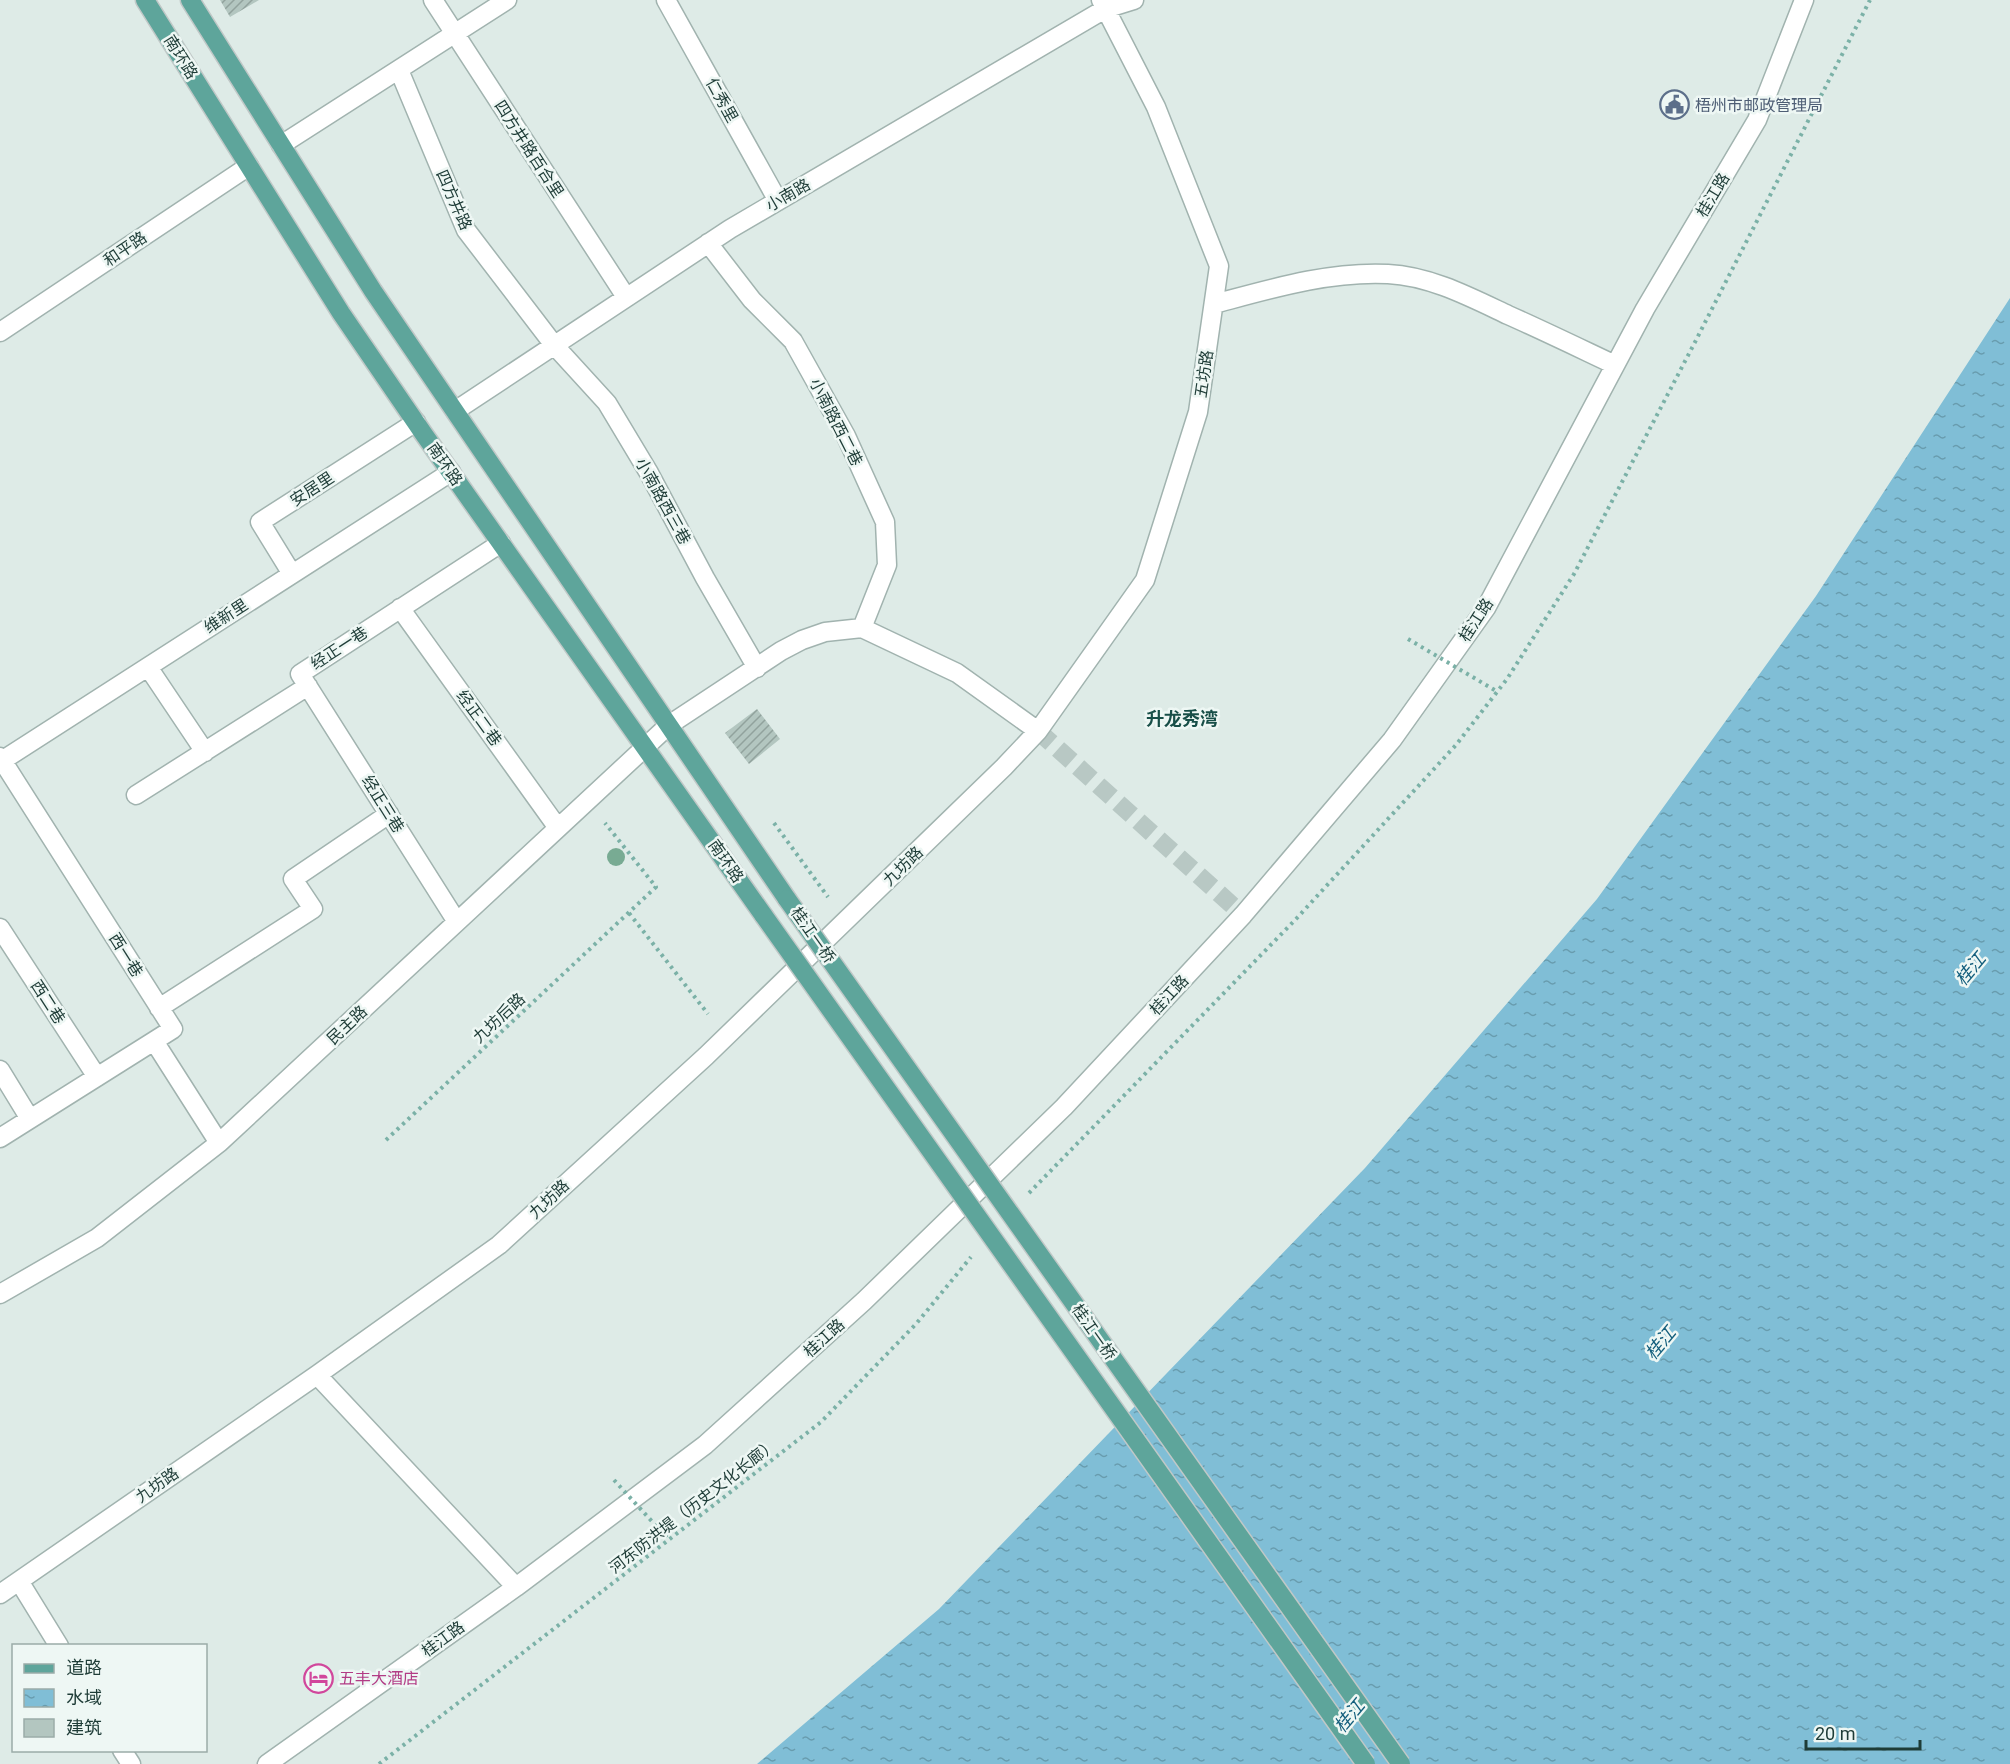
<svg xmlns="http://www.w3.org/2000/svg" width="2010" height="1764" font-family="Roboto,'Noto Sans SC',sans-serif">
  <defs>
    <pattern id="water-ripples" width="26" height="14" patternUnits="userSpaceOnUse" patternTransform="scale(1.5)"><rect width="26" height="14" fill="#80bed6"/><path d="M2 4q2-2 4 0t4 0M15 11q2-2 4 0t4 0" fill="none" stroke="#689cae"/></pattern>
    <pattern id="building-hatch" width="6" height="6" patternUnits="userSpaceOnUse" patternTransform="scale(1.5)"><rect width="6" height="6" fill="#b3c6c0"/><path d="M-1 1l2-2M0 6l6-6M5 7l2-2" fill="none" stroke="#91a29d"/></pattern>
  </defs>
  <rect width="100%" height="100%" fill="#deebe7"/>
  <!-- water -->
  <path fill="url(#water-ripples)" d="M2010 298V1764H757L939 1609 1365 1168 1597 899 1816 596Z"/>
  <!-- building -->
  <path fill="url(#building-hatch)" d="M220 0H259L230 17Z
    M757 709 780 739 749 764 725 733Z"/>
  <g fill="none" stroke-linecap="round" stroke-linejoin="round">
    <!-- minor-tunnel -->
    <path stroke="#b8c8c4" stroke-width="18" stroke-dasharray="18 9" stroke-linecap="butt" d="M1038 731 1243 915"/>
    <defs>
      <path id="minor" d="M433 0 626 297
        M666 0 778 201
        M399 70 466 230 554 345 607 403 649 473 705 578 757 668
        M281 145 507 0
        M708 243 752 300 793 341 846 436 885 522 887 565 862 628
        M1214 304C1270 289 1329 271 1388 274 1430 276 1470 297 1508 315 1544 331 1579 348 1615 365
        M0 332 249 166
        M455 411 730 229 1105 9 1134 0
        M292 574 260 522 416 422
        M400 608 558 828
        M148 667 205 752
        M0 757 173 1029 154 1041 219 1143
        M0 762 451 472
        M136 795 308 686
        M457 922 300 674 501 543
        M0 928 97 1077
        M159 1008 313 909 293 879 389 814
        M0 1070 30 1119
        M0 1138 154 1041
        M0 1294 97 1238 219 1143 669 725 781 651 802 640 825 632 862 628 957 673 1038 731
        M317 1375 516 1587
        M19 1581 59 1646
        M0 1594 317 1375 499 1245 706 1056 1004 767 1038 731 1145 580 1198 412 1219 266 1156 107 1101 0
        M122 1750 131 1764
        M267 1764 516 1587 705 1445 864 1301 1064 1107 1243 915 1392 740 1486 608 1645 309 1757 120 1804 0"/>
      <path id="major" d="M145 0 341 313 423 433 764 916
        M190 0 373 291 787 899"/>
    </defs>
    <!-- minor casing -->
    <use href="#minor" stroke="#a1b3af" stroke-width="21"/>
    <!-- major casing -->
    <use href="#major" stroke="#c0c8c7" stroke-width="21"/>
    <!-- path -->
    <path stroke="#7bb1a7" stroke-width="4" stroke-dasharray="3 4.5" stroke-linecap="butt" d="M774 823 828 897
      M629 913 708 1014
      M386 1140 656 887 605 823
      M1029 1193 1296 919 1456 745 1507 679 1574 574 1694 344 1870 0
      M379 1764 821 1422 916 1324 971 1257"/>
    <!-- minor -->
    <use href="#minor" stroke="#fff" stroke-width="18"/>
    <!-- major -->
    <use href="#major" stroke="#5ea59b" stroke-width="18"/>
    <defs>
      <path id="major-bridge" d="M787 899 1401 1764
        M764 916 1366 1764"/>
    </defs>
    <!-- major-bridge casing -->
    <use href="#major-bridge" stroke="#c0c8c7" stroke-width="21" stroke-linecap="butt"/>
    <!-- path-bridge -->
    <path stroke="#7bb1a7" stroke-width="4" stroke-dasharray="3 4.5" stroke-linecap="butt" d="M1408 639 1498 692
      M614 1480 669 1540"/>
    <!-- major-bridge -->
    <use href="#major-bridge" stroke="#5ea59b" stroke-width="18"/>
  </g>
  <!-- trees -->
  <circle fill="#78ab93" cx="616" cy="857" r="9"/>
  <!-- icons -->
  <defs>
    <symbol id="civic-ring" viewBox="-11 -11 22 22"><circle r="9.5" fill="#eef7f4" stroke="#5c6f8a" stroke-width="1.5"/><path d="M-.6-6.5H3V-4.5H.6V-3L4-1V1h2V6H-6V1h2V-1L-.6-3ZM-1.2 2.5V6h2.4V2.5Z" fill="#5c6f8a"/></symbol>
    <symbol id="hotel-ring" viewBox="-11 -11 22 22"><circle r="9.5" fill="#eef7f4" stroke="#d1479c" stroke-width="1.5"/><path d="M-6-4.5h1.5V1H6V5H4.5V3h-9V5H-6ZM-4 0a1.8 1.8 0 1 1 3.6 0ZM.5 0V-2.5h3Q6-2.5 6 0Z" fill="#d1479c"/></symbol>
  </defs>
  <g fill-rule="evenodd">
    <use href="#civic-ring" x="1658" y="88" width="33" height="33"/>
    <use href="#hotel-ring" x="302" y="1662" width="33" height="33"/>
  </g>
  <g text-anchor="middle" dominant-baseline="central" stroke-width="5" stroke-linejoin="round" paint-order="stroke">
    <!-- street labels -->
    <g font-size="16" fill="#1e3c37" stroke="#eef7f4">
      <text transform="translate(181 57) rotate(58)">南环路</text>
      <text transform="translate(722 100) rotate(61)">仁秀里</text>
      <text transform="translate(529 149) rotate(57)">四方井路百合里</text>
      <text transform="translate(788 195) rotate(-30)">小南路</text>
      <text transform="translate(1713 195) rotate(-59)">桂江路</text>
      <text transform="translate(454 200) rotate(66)">四方井路</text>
      <text transform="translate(125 249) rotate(-34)">和平路</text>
      <text transform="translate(1204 374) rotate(-82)">五坊路</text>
      <text transform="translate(836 422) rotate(63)">小南路西二巷</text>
      <text transform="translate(445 464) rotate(55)">南环路</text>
      <text transform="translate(312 489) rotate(-33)">安居里</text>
      <text transform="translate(663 501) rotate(61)">小南路西三巷</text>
      <text transform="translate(226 616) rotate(-33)">维新里</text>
      <text transform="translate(1476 620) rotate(-57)">桂江路</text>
      <text transform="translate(339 648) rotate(-33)">经正一巷</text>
      <text transform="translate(479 718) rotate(54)">经正二巷</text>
      <text transform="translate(383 804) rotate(58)">经正三巷</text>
      <text transform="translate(726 861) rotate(55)">南环路</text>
      <text transform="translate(903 866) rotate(-44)">九坊路</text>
      <text transform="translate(813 935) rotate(55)">桂江一桥</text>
      <text transform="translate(126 955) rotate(58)">西一巷</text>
      <text transform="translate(1169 995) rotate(-47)">桂江路</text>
      <text transform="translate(48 1002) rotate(57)">西二巷</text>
      <text transform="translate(499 1018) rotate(-43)">九坊后路</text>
      <text transform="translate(347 1025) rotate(-43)">民主路</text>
      <text transform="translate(549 1199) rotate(-43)">九坊路</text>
      <text transform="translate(1094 1332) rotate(55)">桂江一桥</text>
      <text transform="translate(824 1338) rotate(-42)">桂江路</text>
      <text transform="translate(157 1485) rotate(-35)">九坊路</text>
      <text transform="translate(693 1506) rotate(-38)">河东防洪堤（历史文化长廊）</text>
      <text transform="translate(443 1639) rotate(-36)">桂江路</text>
    </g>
    <!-- service labels -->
    <g font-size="16" fill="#4e5e75" stroke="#eef7f4" text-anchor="start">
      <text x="1695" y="105">梧州市邮政管理局</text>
    </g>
    <!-- hotel labels -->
    <g font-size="16" fill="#b23c85" stroke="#eef7f4" text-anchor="start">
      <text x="339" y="1678">五丰大酒店</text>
    </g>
    <!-- neighbourhood labels -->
    <g font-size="18" font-weight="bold" fill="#184f48" stroke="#eef7f4">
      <text x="1182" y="718">升龙秀湾</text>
    </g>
    <!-- water labels -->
    <g font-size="18" font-style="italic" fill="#135e7c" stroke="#eef7f4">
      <text transform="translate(1970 969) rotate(-50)">桂江</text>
      <text transform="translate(1660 1343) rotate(-50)">桂江</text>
      <text transform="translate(1349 1716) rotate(-50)">桂江</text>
    </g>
  </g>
  <!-- legend -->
  <rect x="12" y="1644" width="195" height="108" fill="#eef7f4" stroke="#9baca8" stroke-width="1.5"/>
  <rect x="24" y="1664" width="30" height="9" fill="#5ea59b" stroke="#9baca8" stroke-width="1.5"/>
  <text x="66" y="1674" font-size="18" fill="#1e3c37">道路</text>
  <rect x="24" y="1689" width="30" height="18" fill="url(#water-ripples)" stroke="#9baca8" stroke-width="1.5"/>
  <text x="66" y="1704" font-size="18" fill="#1e3c37">水域</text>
  <rect x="24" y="1719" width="30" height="18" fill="#b3c6c0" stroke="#9baca8" stroke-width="1.5"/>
  <text x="66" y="1734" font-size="18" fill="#1e3c37">建筑</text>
  <!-- scale -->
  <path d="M1806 1740v9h114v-9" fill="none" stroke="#1e3c37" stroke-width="3"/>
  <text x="1815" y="1740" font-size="18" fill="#1e3c37" stroke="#eef7f4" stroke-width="4.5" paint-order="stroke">20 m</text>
</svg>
